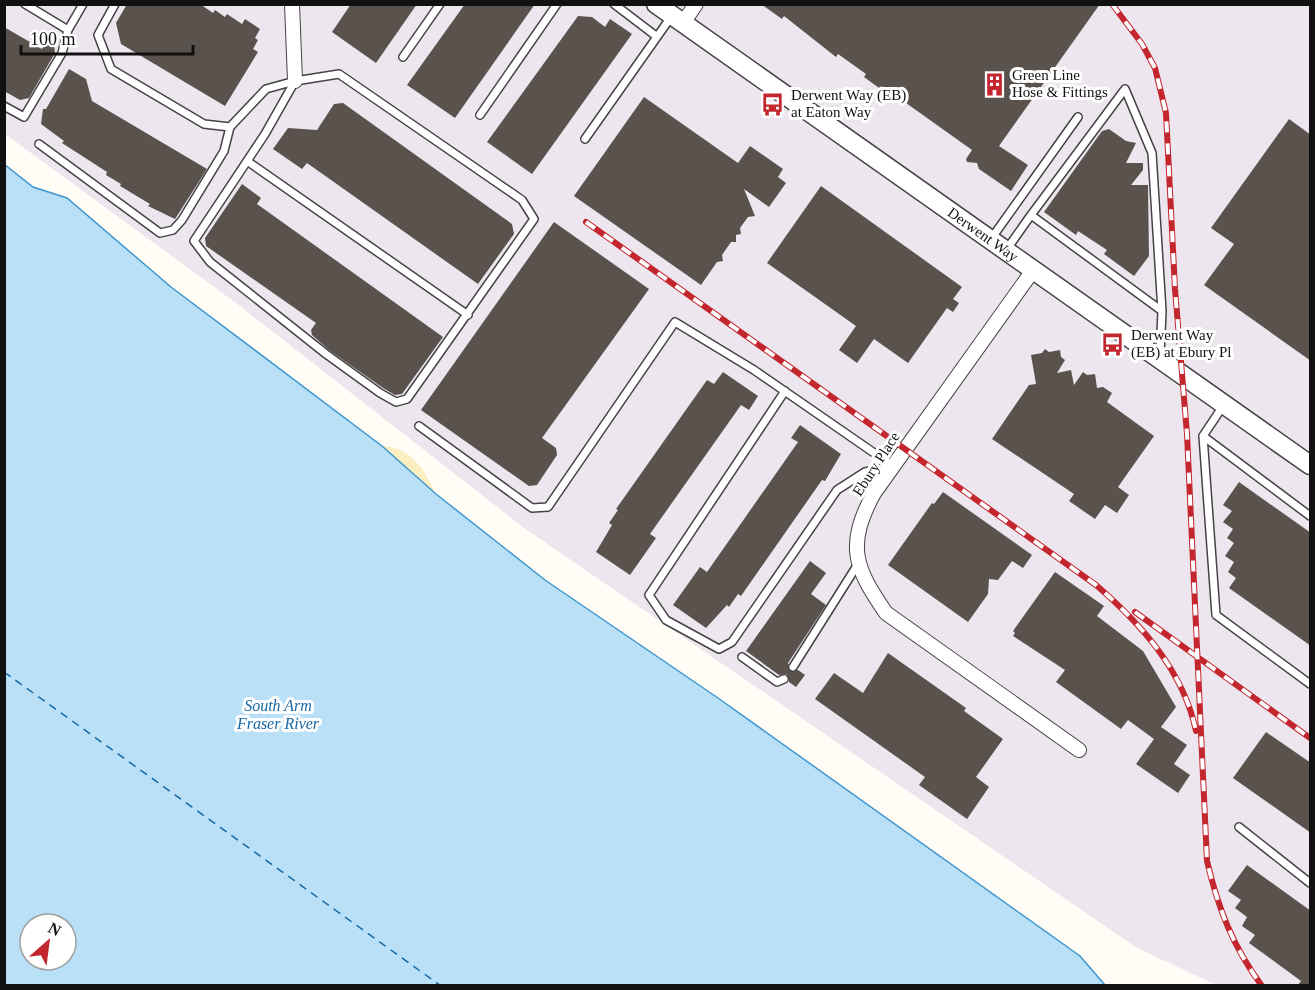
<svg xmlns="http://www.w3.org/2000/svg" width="1315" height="990" font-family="'Times New Roman',serif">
  <rect width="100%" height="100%" fill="#fffdf5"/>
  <!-- industrial -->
  <path fill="#eee6ef" d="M5 5H1310V985H1216L1137 948 524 528 236 303 5 134Z"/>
  <!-- sand -->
  <path fill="#fbeec1" d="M382 446C412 448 424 469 436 494L374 448Z"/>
  <!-- water -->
  <path fill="#b9e0f7" stroke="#3f96cf" stroke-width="1.5" fill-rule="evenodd" d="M4 164 33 187 67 198 171 287 382 446 436 494 545 580 718 698 1080 956 1105 985H5ZM30 924H66V960H30Z"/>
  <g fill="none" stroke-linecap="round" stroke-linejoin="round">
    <!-- ferry -->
    <path stroke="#1768a6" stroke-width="1.5" stroke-dasharray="8 6" stroke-linecap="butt" d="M4 672 441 986"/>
  </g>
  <!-- building -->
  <path fill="#5a524d" d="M127 4H200L213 13 215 10 225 17 227 14 242 24 245 19 260 29 255 38 258 40 253 49 258 52 225 106 121 44 116 23Z
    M351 4H417L376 63 332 32Z
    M465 4H535L455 118 407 85Z
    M761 4H1100L999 146 1028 165 1011 191 979 169 977 163 967 162 966 159 972 150 892 93 890 96 864 77 866 74 838 54 836 57 784 16 782 19Z
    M578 16 592 17 605 27 610 19 632 34 532 174 487 142Z
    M4 27 42 49 47 40 54 44 55 53 29 98 20 100 4 91Z
    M69 69 86 79 92 101 207 169 175 219 148 206 150 204 120 186 121 184 106 175 107 172 62 143 64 141 41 124 43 109H46Z
    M644 97 738 163 750 146 783 169 778 177 786 183 769 207 744 189 755 216 748 217 740 228 741 234 736 235V242H731L722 255 723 261 717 262 701 285 574 196Z
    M343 103 512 224 514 234 478 284 307 163 302 169 273 149 288 128 317 130 334 104Z
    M1289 119 1311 135V361L1204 285 1234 244 1211 228Z
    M1109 129 1126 141 1136 143 1126 163H1143V170L1131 185H1148L1149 256 1134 276 1104 254 1107 250 1078 231 1076 235 1044 212 1102 131Z
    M242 184 261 198 257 204 443 337 402 394 395 395 383 388 329 350 312 335 311 330 316 323 206 246 205 238Z
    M821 186 962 287 953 299 959 303 953 312 947 308 908 363 874 339 857 363 839 350 856 326 767 263Z
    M554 222 649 289 542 438 556 448 557 455 537 485 529 486 421 410Z
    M1045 349 1049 352 1060 350 1061 357 1065 360 1057 373 1071 370 1074 385 1083 372 1087 375 1095 374 1097 388 1103 387 1112 393 1107 402 1154 436 1118 487 1129 495 1117 513 1105 505 1095 519 1069 501 1074 494 992 439 1029 385 1036 384 1031 355 1042 353Z
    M723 372 758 396 749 410 741 405 650 534 656 538 630 575 596 552 612 525 609 523 618 510 616 509 707 380 714 384Z
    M800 425 841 454 825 481 822 480 741 596 738 594 729 607 727 605 706 628 673 605 700 567 707 572 798 442 791 438Z
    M1239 482 1311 533V646L1229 588 1236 578 1228 572 1234 562 1225 556 1234 543 1227 538 1233 529 1223 522 1232 511 1223 505Z
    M943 492 1032 555 1023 568 1012 561 998 580 989 579 988 594 968 622 888 565 932 503 934 504Z
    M810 561 826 573 811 594 826 605 788 663 790 671 798 670 805 675 796 687 789 682 787 674 779 675 746 651Z
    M1055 572 1104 606 1097 616 1143 651 1176 707 1161 727 1187 745 1174 764 1190 775 1178 793 1136 764 1154 739 1128 720 1121 729 1056 682 1065 670 1013 636 1015 633 1013 631Z
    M888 653 966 708 964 711 1003 739 976 777 989 787 967 819 919 785 925 777 815 699 834 673 863 693Z
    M1266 732 1311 763V833L1233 778Z
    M1247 865 1311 911V986H1297L1301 981 1249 943 1255 935 1242 926 1247 917 1235 908 1241 900 1228 891Z"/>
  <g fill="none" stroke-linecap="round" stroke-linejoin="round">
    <defs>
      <path id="service" d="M25 4 68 30
        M115 4 98 35 111 69 204 124 230 127 266 89 295 81 339 74 522 200 534 219 407 399 396 402 380 393 326 354 210 262 194 241 265 134 295 81
        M614 4 656 36
        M403 57 440 4
        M4 106 24 117 62 53 68 30 83 4
        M480 115 557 4
        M585 139 671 17
        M39 144 160 233 173 230 182 220 224 151 230 127
        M247 161 468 315
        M1031 215 1125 89 1152 153 1162 311
        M991 239 1078 117
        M1007 249 1031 215 1162 311 1160 356
        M785 391 649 595 666 620 719 649 732 642 837 490 865 472 891 467
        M1223 406 1203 436 1310 516
        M419 426 532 508 548 507 675 322 754 370 893 466
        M1203 436 1216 615 1310 684
        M742 657 777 682 784 679
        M793 667 858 564
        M1239 827 1310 883"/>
      <path id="minor" d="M292 4 295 81
        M683 23 696 4
        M1034 269 874 493C846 545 854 567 886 613L1079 750"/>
      <g id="tertiary">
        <path id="s1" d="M656 4 1310 465"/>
      </g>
    </defs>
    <!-- service casing -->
    <use href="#service" stroke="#444" stroke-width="10"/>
    <!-- minor casing -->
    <use href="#minor" stroke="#444" stroke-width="16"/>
    <!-- tertiary casing -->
    <use href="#tertiary" stroke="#444" stroke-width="21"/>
    <!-- service -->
    <use href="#service" stroke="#fff" stroke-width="7"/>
    <!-- minor -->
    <use href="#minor" stroke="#fff" stroke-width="14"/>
    <!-- tertiary -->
    <use href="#tertiary" stroke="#fff" stroke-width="18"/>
    <defs>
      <path id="rail" d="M1112 4 1142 44 1155 68 1166 113 1175 289 1187 434 1207 861C1218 908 1233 947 1262 986
        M586 222 1096 585C1141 624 1183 670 1196 731
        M1135 612 1310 738"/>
    </defs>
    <!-- rail casing -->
    <use href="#rail" stroke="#c4262e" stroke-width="6"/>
    <!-- rail -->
    <use href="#rail" stroke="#fff" stroke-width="4" stroke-dasharray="11" stroke-linecap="butt"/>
  </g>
  <!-- icons -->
  <defs>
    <symbol id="building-bare" viewBox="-9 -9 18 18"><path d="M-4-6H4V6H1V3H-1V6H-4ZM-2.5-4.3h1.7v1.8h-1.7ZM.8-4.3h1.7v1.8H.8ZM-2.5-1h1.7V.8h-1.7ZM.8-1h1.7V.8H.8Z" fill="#c4262e" stroke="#fff" stroke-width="2.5" paint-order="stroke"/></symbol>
    <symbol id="bus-bare" viewBox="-9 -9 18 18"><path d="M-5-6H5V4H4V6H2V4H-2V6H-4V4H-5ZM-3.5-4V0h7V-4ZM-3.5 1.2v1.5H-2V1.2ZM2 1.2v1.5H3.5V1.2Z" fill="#c4262e" stroke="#fff" stroke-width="2.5" paint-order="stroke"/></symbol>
  </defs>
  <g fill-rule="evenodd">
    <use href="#building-bare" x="978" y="68" width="33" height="33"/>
    <use href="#bus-bare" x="756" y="88" width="33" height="33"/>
    <use href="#bus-bare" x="1096" y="328" width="33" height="33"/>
  </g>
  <g text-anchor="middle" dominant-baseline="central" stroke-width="6" stroke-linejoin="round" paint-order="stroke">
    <!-- poi labels -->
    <g font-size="15" fill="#111" stroke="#fff" text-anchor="start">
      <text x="1012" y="75">Green Line<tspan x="1012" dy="17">Hose &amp; Fittings</tspan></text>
      <text x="791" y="95">Derwent Way (EB)<tspan x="791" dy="17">at Eaton Way</tspan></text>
      <text x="1131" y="335">Derwent Way<tspan x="1131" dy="17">(EB) at Ebury Pl</tspan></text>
    </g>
    <!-- street labels -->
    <g font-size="15" fill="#111" stroke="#fff">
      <text stroke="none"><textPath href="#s1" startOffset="400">Derwent Way</textPath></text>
      <text transform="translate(876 464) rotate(-57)">Ebury Place</text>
    </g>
    <!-- water labels -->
    <g font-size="16" font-style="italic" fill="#1768a6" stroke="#fff">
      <text x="278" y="705">South Arm<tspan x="278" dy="18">Fraser River</tspan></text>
    </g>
  </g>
  <!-- border -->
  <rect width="1315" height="990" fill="none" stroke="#111111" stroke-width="12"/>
  <!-- north arrow -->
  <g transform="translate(48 942) rotate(28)"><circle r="28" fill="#ffffff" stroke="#a0a0a0" stroke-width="1.5"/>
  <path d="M0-4.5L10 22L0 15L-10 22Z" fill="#c4262e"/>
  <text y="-9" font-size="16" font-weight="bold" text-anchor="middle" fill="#111111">N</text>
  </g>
  <!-- scale -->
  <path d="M21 45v9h172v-9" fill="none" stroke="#111111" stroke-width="3"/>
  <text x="30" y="45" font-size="18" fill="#111111" stroke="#ffffff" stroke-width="4.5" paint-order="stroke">100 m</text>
</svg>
